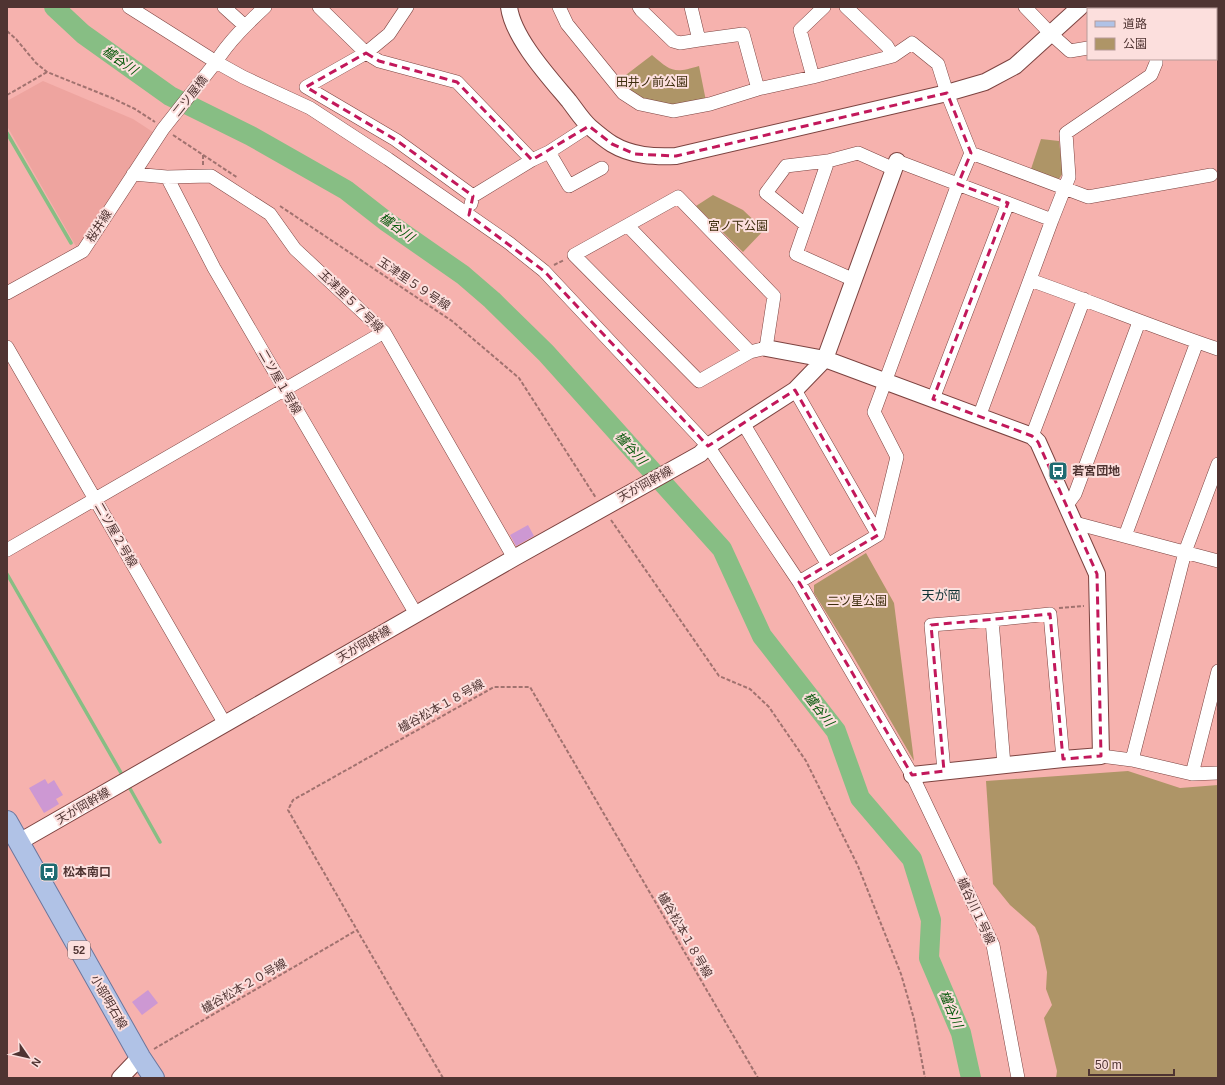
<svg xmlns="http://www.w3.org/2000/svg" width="1225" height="1085" font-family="Arial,'Noto Sans JP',sans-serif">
  <rect width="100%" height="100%" fill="#f6b2ae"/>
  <!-- built -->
  <path fill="#eea49f" d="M43 81 133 119 156 134 77 248 7 126V101Z"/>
  <!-- green -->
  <path fill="#ae9567" d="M652 55C671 71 673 74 699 66L706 101 675 108 637 97 618 81Z
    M1041 139 1059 141 1063 173 1059 179 1031 169Z
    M713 195 743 210 764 230 743 252 696 206Z
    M866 553 894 603 914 761 852 654 814 593V585Z
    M1128 771 1180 788 1218 785V1078H1056L1057 1071 1044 1018 1052 1005 1046 989 1047 972 1039 936 1035 927 1010 905 993 884 986 781Z"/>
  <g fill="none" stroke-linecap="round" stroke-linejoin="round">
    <!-- stream -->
    <path stroke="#87be84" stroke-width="3.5" d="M7 133 71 243
      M7 574 124 778
      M128 785 160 842"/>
    <!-- river -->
    <path stroke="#87be84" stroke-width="20" d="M54 7 83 34 170 96 251 136 346 190 387 222 463 275 492 300 546 353 722 549 762 636 836 731 860 798 912 859 931 920 929 958 961 1033 971 1078"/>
  </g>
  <!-- building -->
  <path fill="#cd98d3" d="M528 525 534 536 516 546 510 535Z
    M45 779 48 784 54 780 63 795 56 799 59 804 44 813 29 788Z
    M148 990 158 1003 142 1015 132 1002Z"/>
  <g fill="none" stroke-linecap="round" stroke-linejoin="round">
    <defs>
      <path id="minor" d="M129 7 216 62 243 77 310 108 388 159 509 243 544 271 708 446 799 582 912 775 993 945 1018 1078
        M224 7 245 26
        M319 7 366 53 379 61 457 82 532 160
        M407 7 389 34 366 53 306 87 396 140 473 196
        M559 7 567 24 623 93 640 104 673 111 710 104 758 89 813 77 893 56 912 43 938 64 947 93 971 153 1088 197 1211 175
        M639 7 641 10 673 41 680 43 699 40
        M691 7 699 40 743 34 758 89
        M846 7 887 46 893 56
        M1025 7 1051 34 1070 51 1088 48
        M1174 9 1176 7
        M813 77 800 30 824 7
        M549 152 569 186 602 168
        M897 161 1052 220 979 417
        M133 174 167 177 214 268 416 614
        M167 177 211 176 270 214 295 249 384 332 514 558
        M678 197 774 296 766 348 750 352 699 381 574 255Z
        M471 204 473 196 532 160 549 152 589 126
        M1052 220 1069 177 1066 133 1151 75 1156 63V59
        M806 225 766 193 786 166 828 161
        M628 226 750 352
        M854 280 796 254 828 161 858 153 894 169
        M1030 280C1093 302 1155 328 1218 349
        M7 293 83 251 163 129 216 62C229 41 247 24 265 7
        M7 347 225 724
        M795 390 878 535 799 582
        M933 399 1008 203
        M743 423 828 565
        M1032 436 1084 299
        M1067 505 1075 494 1139 322
        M1075 523 1218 561
        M878 535 897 457 874 412 958 184 971 153
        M1125 536 1197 342
        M7 550 384 332
        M992 620 1004 765
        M1101 756 1132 760 1192 774 1218 773
        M1132 760 1185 552 1218 464
        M944 771 931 625 992 620 1050 614 1063 759
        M1192 774 1218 671"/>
      <path id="tertiary" d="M509 7C513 38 549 77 569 101 576 110 582 120 590 127 597 133 604 139 612 144 632 156 654 157 676 156L947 93 985 82 1015 66 1080 7
        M766 348 825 359 1032 436 1038 442 1097 574 1101 756 1063 759 912 775
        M19 842 514 558 700 454 708 446 795 390 825 359 897 161
        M120 1078 140 1057"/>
      <path id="primary" d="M7 821 140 1057 154 1078"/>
    </defs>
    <!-- minor casing -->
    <use href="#minor" stroke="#7c4340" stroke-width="14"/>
    <!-- tertiary casing -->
    <use href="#tertiary" stroke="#7c4340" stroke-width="18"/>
    <!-- primary casing -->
    <use href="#primary" stroke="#6c769c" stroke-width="22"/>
    <!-- path -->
    <path stroke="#a1726f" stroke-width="2" stroke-dasharray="4 2" stroke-linecap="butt" d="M7 31 16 39 36 63 47 72 112 98 135 109 155 122
      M7 95 47 72
      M173 135 238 178
      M203 165V155
      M280 206 452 321 519 378 596 498
      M554 265 564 260
      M611 520 719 676 750 689 769 707 806 761 858 866 901 974 914 1019 925 1078
      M1059 608 1084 606
      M154 1049 357 930
      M443 1078 357 930 288 810 293 800 494 687H530L758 1078"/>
    <!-- minor -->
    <use href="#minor" stroke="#fff" stroke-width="13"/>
    <!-- tertiary -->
    <use href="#tertiary" stroke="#fff" stroke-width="16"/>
    <!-- primary -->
    <use href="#primary" stroke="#b0c2e6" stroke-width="20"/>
  </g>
  <!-- marked area -->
  <path fill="none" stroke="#c2185b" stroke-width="3" stroke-dasharray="8 5" stroke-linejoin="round" d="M366 53 379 61 457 82 532 160 589 126 612 144 635 154 676 156 947 93 971 153 958 184 1008 203 933 399 1032 436 1038 442 1097 574 1101 756 1063 759 1050 614 931 625 944 771 912 775 799 582 878 535 795 390 708 446 544 271 469 215 473 196 396 140 306 87Z"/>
  <!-- icons -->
  <defs>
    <symbol id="bus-square" viewBox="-11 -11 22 22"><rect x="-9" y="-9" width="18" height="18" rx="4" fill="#1f6b71" stroke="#fcdfdd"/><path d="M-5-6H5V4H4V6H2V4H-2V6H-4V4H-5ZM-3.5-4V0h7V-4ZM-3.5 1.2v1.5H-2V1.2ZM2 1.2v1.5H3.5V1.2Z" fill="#fff"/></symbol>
  </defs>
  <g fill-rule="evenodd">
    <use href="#bus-square" x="1047" y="460" width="22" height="22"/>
    <use href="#bus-square" x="38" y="861" width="22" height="22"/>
  </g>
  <g text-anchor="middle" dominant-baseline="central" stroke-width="4" stroke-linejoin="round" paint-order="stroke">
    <!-- shield labels -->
    <rect fill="#fcdfdd" stroke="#836765" stroke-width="1" x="68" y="941" width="22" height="18" rx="3"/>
    <g font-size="11" font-weight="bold" fill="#4f3432">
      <text x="79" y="950">52</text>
    </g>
    <!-- park labels -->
    <g font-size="12" fill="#3d2d0d" stroke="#fcdfdd">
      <text x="652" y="82">田井ノ前公園</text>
      <text x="738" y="226">宮ノ下公園</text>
      <text x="857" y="601">二ツ星公園</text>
    </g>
    <!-- street labels -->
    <g font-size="12" fill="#4f3432" stroke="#fcdfdd">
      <text transform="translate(190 96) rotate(-52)">二ツ屋橋</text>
      <text transform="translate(99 226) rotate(-57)">桜井線</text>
      <text transform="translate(414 284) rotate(34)">玉津里５９号線</text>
      <text transform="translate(351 301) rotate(44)">玉津里５７号線</text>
      <text transform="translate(280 382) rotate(60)">二ツ屋１号線</text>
      <text transform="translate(645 484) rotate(-29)">天が岡幹線</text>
      <text transform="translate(116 535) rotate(60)">二ツ屋２号線</text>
      <text transform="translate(364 644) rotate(-30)">天が岡幹線</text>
      <text transform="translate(441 706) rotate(-29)">櫨谷松本１８号線</text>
      <text transform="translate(83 806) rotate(-30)">天が岡幹線</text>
      <text transform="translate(976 911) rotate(65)">櫨谷川１号線</text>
      <text transform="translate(685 935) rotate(60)">櫨谷松本１８号線</text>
      <text transform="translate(244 986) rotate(-30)">櫨谷松本２０号線</text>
      <text transform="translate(109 1002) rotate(60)">小部明石線</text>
    </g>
    <!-- poi labels -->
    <g font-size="12" font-weight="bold" fill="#4f3432" stroke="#fcdfdd" text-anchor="start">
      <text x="1072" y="471">若宮団地</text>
      <text x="63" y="872">松本南口</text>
    </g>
    <!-- water labels -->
    <g font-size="13" font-style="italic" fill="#045708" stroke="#fcdfdd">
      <text transform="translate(120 60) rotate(35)">櫨谷川</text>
      <text transform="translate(397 227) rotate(36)">櫨谷川</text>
      <text transform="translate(631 448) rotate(48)">櫨谷川</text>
      <text transform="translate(819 709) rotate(52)">櫨谷川</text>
      <text transform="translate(951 1009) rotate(67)">櫨谷川</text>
    </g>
    <!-- neighbourhood labels -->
    <g font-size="13" fill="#0e3134" stroke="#fcdfdd">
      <text x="941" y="595">天が岡</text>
    </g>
  </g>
  <!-- border -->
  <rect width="1225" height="1085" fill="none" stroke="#4f3432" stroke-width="16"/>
  <!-- legend -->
  <rect x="1087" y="8" width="130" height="52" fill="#fcdfdd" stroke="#b79b99"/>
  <rect x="1095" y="21" width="20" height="6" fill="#b0c2e6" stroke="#b79b99"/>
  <text x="1123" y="28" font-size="12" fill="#4f3432">道路</text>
  <rect x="1095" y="38" width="20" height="12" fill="#ae9567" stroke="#b79b99"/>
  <text x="1123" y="48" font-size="12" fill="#4f3432">公園</text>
  <!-- north arrow -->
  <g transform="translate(28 1057) rotate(124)" stroke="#fcdfdd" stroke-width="3" paint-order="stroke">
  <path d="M0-3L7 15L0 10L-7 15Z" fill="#4f3432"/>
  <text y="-6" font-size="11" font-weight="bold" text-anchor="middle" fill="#4f3432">N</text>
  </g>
  <!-- scale -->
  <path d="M1089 1069v6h85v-6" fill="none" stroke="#4f3432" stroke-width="2"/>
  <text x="1095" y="1069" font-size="12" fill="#4f3432" stroke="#fcdfdd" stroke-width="3" paint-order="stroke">50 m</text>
</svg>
